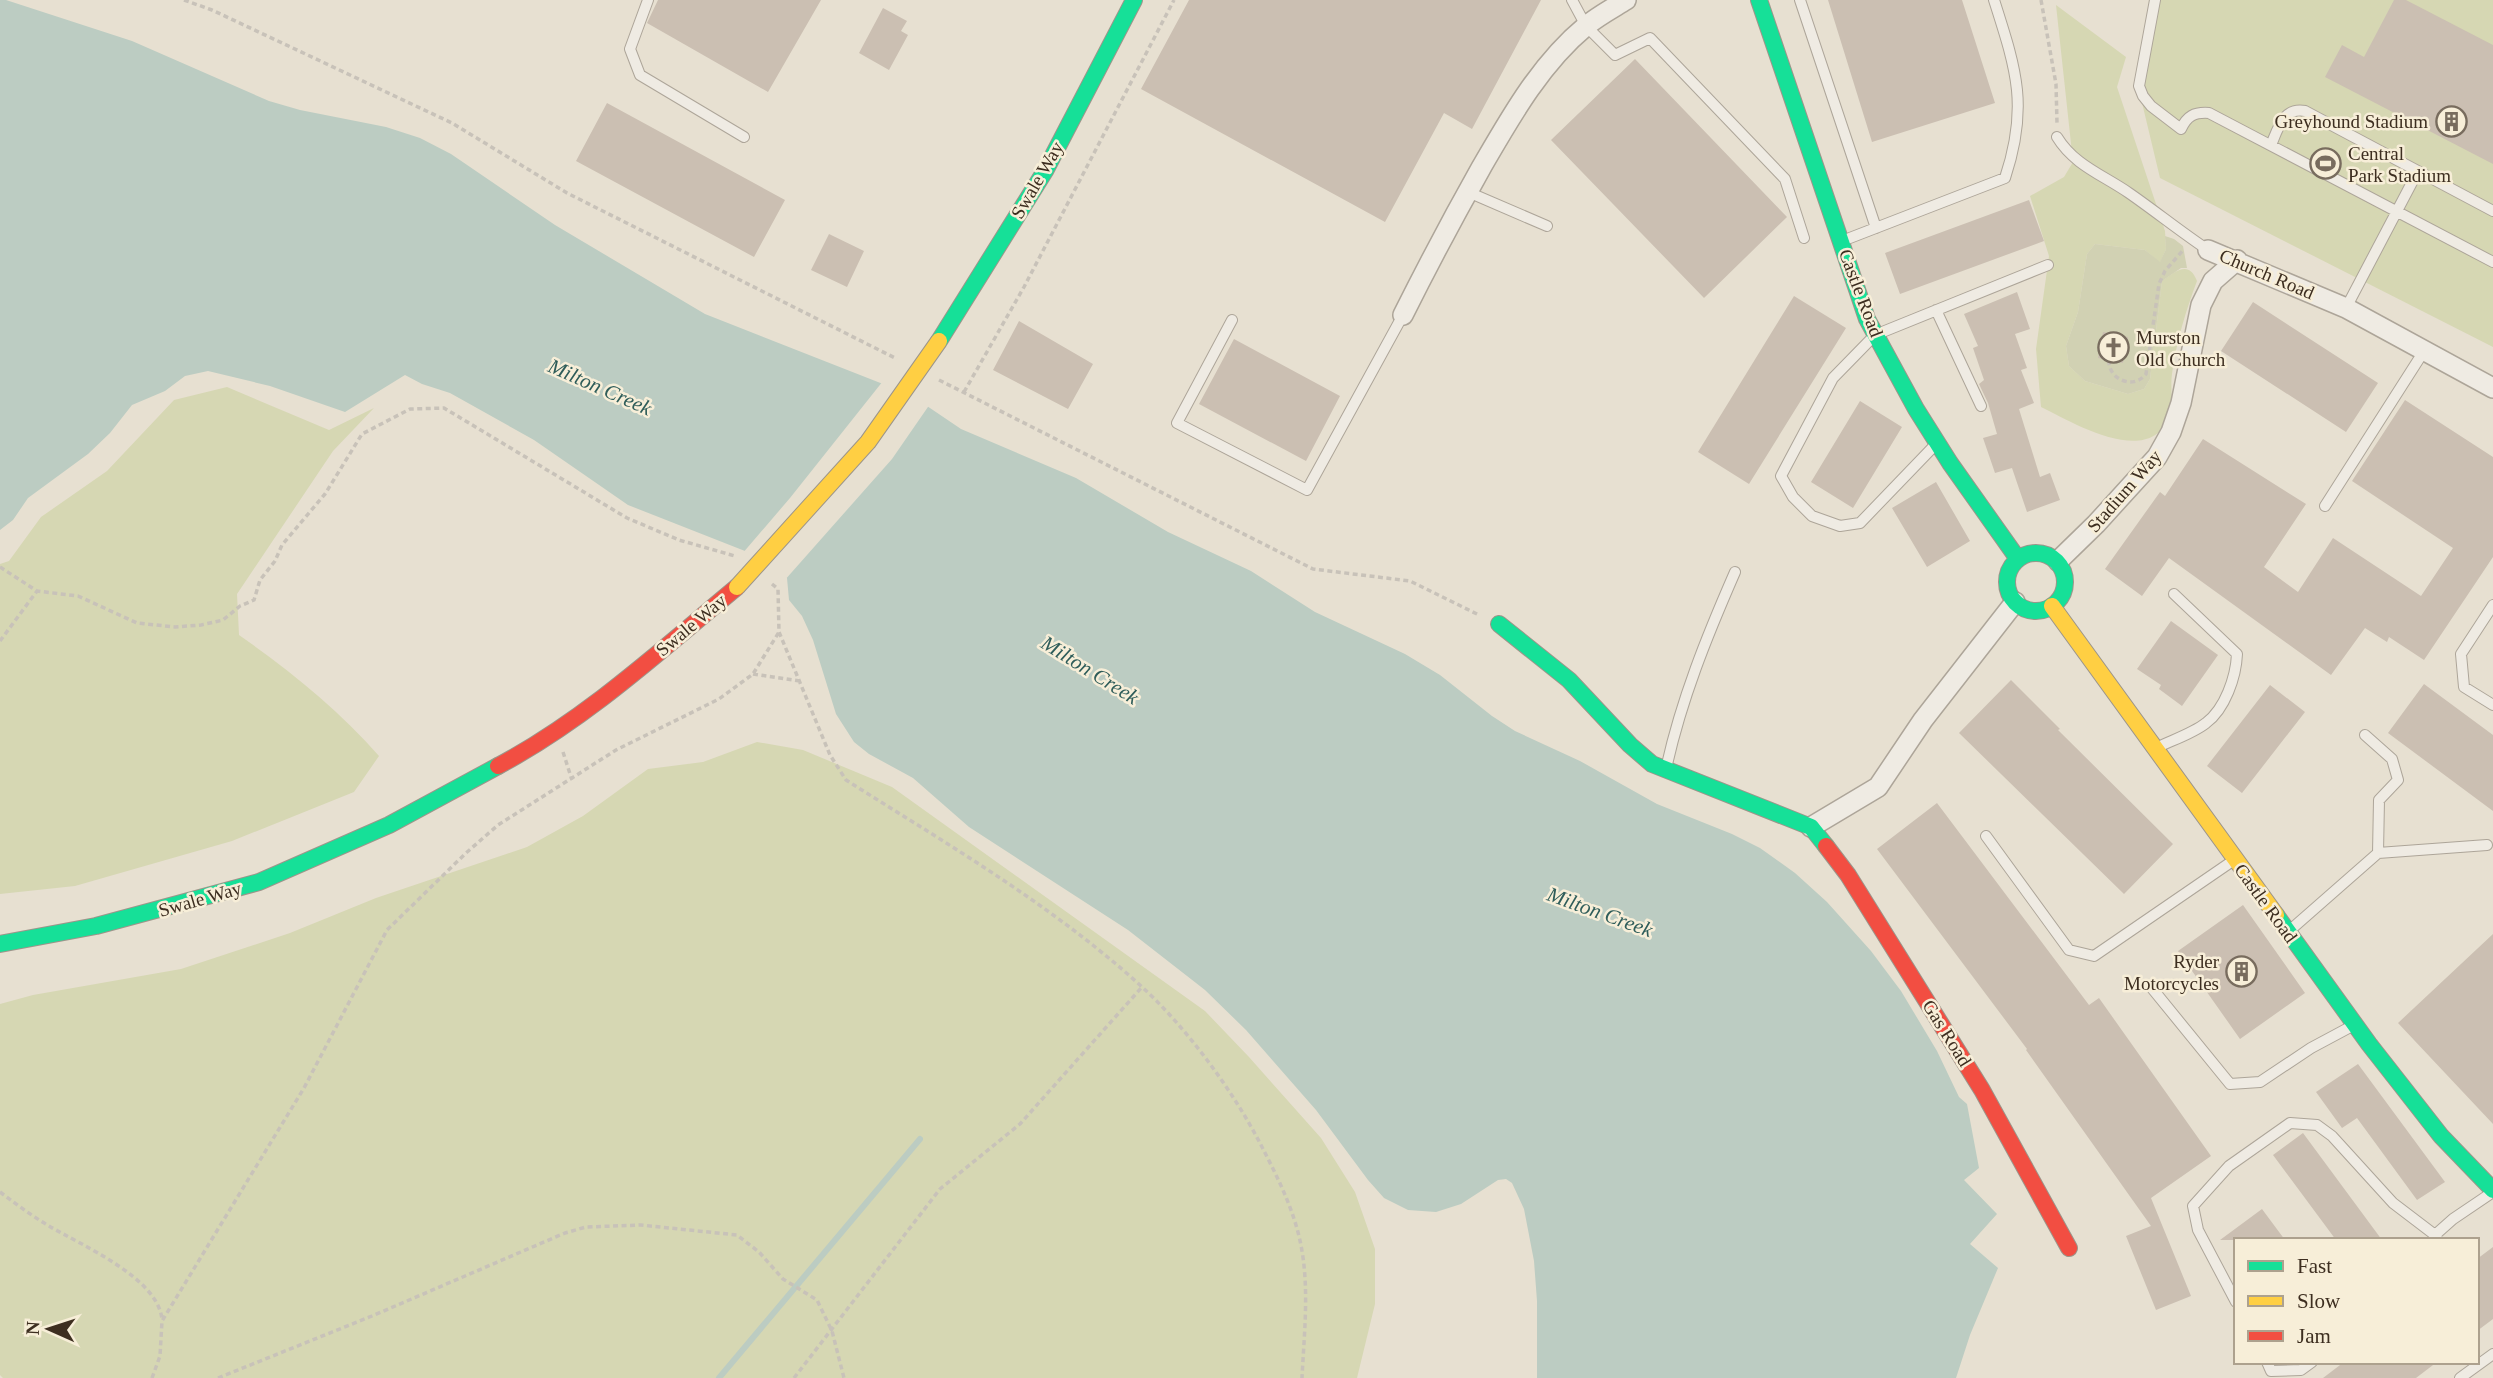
<svg xmlns="http://www.w3.org/2000/svg" width="2493" height="1378" font-family="Georgia,serif">
  <rect width="100%" height="100%" fill="#e7e0d1"/>
  <!-- green -->
  <path fill="#d6d7b3" d="M2160 0H2493V347L2160 178 2138 86Z
    M2056 5 2126 57 2117 87 2165 231 2166 249 2160 263 2145 250 2095 244 2087 254 2078 312 2066 346 2069 366 2085 381 2128 394 2144 389 2150 379 2162 281C2176 271 2189 260 2197 281 2186 310 2176 343 2172 374 2170 387 2174 404 2169 417 2149 469 2072 422 2041 407L2036 349 2049 256 2030 196 2064 177 2073 162Z
    M227 387 329 430 374 408 333 451 237 594 239 635C289 670 339 710 379 756L354 792 232 841 75 886 0 894V564L9 561 41 517 107 471 174 400Z
    M757 742 803 750 892 787 1205 1011 1249 1057 1321 1138 1355 1192 1375 1249V1304L1357 1378H3L0 1375V1004L33 995 181 969 290 933 376 898 527 847 583 816 648 769 703 762Z"/>
  <!-- cemetery -->
  <path fill="#d1d1b3" d="M2165 236 2174 239 2183 246 2187 268H2181L2162 281 2150 379 2144 389 2128 394 2085 381 2069 366 2066 346 2078 312 2087 254 2095 244 2145 250 2160 262 2166 249Z"/>
  <!-- water -->
  <path fill="#bcccc2" d="M0 0H6L132 41 269 101 300 110 386 127 420 138 451 154 555 225 705 314 883 384 927 406 961 429 1076 478 1168 532 1251 571 1315 612 1405 654 1440 675 1492 716 1515 731 1580 761 1657 804 1732 834 1760 848 1795 873 1827 902 1871 951 1901 991 1937 1051 1959 1097 1967 1104 1979 1168 1964 1180 1997 1214 1970 1244 1998 1268 1970 1335 1956 1378H1537V1301L1534 1261 1524 1209 1512 1183 1506 1179 1498 1180 1461 1204 1436 1212 1408 1210 1384 1198 1368 1180 1316 1110 1246 1030 1205 990 1128 930 969 827 913 778 869 754 854 742 836 714 813 640 802 616 789 600 787 578 745 551 628 505 534 440 450 393 422 384 405 375 345 412 270 386 208 371 185 376 165 391 132 405 110 433 88 454 28 498 13 520 0 530Z"/>
  <!-- pier -->
  <path fill="#e7e0d1" d="M883 381 930 404 892 459 784 581 742 554 790 498Z"/>
  <g fill="none" stroke-linecap="round" stroke-linejoin="round">
    <!-- stream -->
    <path stroke="#bcccc2" stroke-width="6" d="M719 1378 920 1139"/>
  </g>
  <!-- building -->
  <path fill="#cbbfb2" d="M658 0H821L768 92 647 23Z
    M1189 0H1541L1472 129 1444 113 1385 222 1141 89Z
    M1828 0H1962L1995 103 1872 142Z
    M2394 0H2406L2493 45V164L2325 77 2342 45 2364 57Z
    M883 8 907 21 901 31 908 35 889 70 859 53Z
    M1635 59 1787 217 1704 298 1551 140Z
    M607 103 785 200 754 257 576 161Z
    M2029 200 2044 241 1900 294 1885 253Z
    M829 234 864 251 847 287 811 270Z
    M2017 292 2030 329 2015 334 2027 368 2021 370 2034 403 2019 409 2040 477 2050 473 2060 500 2027 512 2012 468 1995 473 1983 438 1997 434 1988 403 1979 384 1984 380 1973 348 1978 346 1964 314Z
    M1794 296 1846 328 1749 484 1698 452Z
    M2253 302 2378 383 2346 432 2221 351Z
    M1019 321 1093 364 1068 409 993 370Z
    M2103 332 2128 337 2123 363 2098 358Z
    M1234 339 1340 396 1306 461 1199 404Z
    M2405 400 2493 457V557L2424 660 2389 637 2387 642 2365 628 2331 675 2169 558 2142 596 2105 569 2160 492 2165 496 2203 439 2306 504 2264 567 2298 592 2333 538 2421 596 2453 548 2352 481Z
    M1860 401 1902 427 1853 508 1811 482Z
    M1936 482 1970 541 1927 567 1892 508Z
    M2171 621 2218 655 2182 706 2159 689 2161 685 2137 669Z
    M2011 680 2060 729 2058 730 2173 844 2124 894 1959 733Z
    M2424 684 2493 735V811L2388 733Z
    M2270 685 2305 712 2242 793 2207 766Z
    M1937 803 2089 1005 2099 998 2211 1156 2151 1198 2191 1296 2156 1310 2126 1236 2151 1226 2026 1050 2027 1049 1877 849Z
    M2243 905 2305 993 2240 1039 2178 951Z
    M2493 934V1124L2398 1023Z
    M2358 1064 2445 1182 2417 1200 2357 1118 2342 1128 2316 1092Z
    M2303 1133 2382 1240H2336L2273 1155Z
    M2262 1209 2285 1240H2220Z
    M2493 1247V1319L2477 1331V1259Z
    M2344 1362H2437L2416 1378H2323Z"/>
  <g fill="none" stroke-linecap="round" stroke-linejoin="round">
    <defs>
      <path id="lane" d="M648 0 630 49 640 75 744 137
        M1572 0 1586 26 1615 55 1650 38 1785 179 1804 238
        M1800 0 1876 228
        M2155 0 2139 86 2143 96 2151 106 2181 129C2187 116 2194 112 2209 113L2493 262
        M2057 137C2074 165 2103 175 2129 193 2155 211 2181 232 2208 250
        M2271 145C2278 129 2283 107 2305 111L2493 211
        M1468 192 1547 226
        M1842 241 2005 178C2029 106 2016 69 1994 0
        M2346 308 2418 171
        M1936 310 1981 406
        M1232 320 1177 423 1307 490 1403 315
        M1937 443 1860 523 1840 526 1812 516 1793 497 1781 476 1833 378 1875 335 2048 265
        M2325 506 2424 351
        M2493 605 2461 654 2464 687 2493 705
        M2156 748C2172 740 2192 734 2206 723 2225 709 2236 677 2237 654L2174 594
        M1666 769C1681 700 1707 636 1735 572
        M1986 836 2069 950 2094 956 2234 860
        M2378 853 2487 845
        M2288 932 2378 853 2379 800 2398 780 2392 759 2365 735
        M2151 987 2230 1084 2260 1082 2311 1048 2354 1025
        M2435 1235 2453 1219 2493 1192
        M2236 1302 2198 1230 2193 1206 2229 1166 2290 1123 2317 1125 2332 1136 2393 1203 2435 1235 2438 1240
        M2267 1362 2271 1371 2301 1370 2312 1362
        M2460 1378 2493 1354"/>
      <path id="street" d="M2208 250 2346 308 2493 388
        M1403 315C1428 265 1454 216 1481 168 1510 118 1540 64 1586 26 1598 16 1613 8 1626 0
        M2058 561 2096 524 2157 457 2171 432 2181 403 2201 305 2213 281 2237 260
        M1811 827 1878 787 1923 720 2015 602"/>
      <path id="fast" d="M1759 0 1867 319 1916 409 1950 463 2018 559
        M939 341 1045 171 1134 0
        M2007 582a29 29 0 1 1 58 0a29 29 0 1 1-58 0Z
        M1499 624 1569 680 1630 745 1652 764 1811 827 1826 846
        M2276 915 2369 1044 2441 1136 2493 1190
        M0 944 96 926 259 882 389 825 498 766"/>
      <path id="slow" d="M2052 606 2276 915"/>
      <path id="jam" d="M498 766C586 719 660 651 737 587
        M1826 846 1848 875 1982 1090 2069 1248"/>
    </defs>
    <!-- lane casing -->
    <use href="#lane" stroke="#ada599" stroke-width="12"/>
    <!-- street casing -->
    <use href="#street" stroke="#ada599" stroke-width="22"/>
    <!-- fast casing -->
    <use href="#fast" stroke="#9c958a" stroke-width="18"/>
    <!-- slow casing -->
    <use href="#slow" stroke="#9c958a" stroke-width="18"/>
    <!-- jam casing -->
    <use href="#jam" stroke="#9c958a" stroke-width="18"/>
    <!-- path -->
    <path stroke="#c8c2b9" stroke-width="3.5" stroke-dasharray="5 3.5" stroke-linecap="butt" d="M184 0 212 10 452 123 567 193 897 359
      M2041 0 2056 84 2057 123
      M2109 360C2108 380 2134 390 2146 374L2159 284 2165 271 2184 249
      M939 380 1313 569 1410 581 1479 615
      M964 392 1024 287 1174 0
      M0 567 37 591 78 596 137 623 175 627 201 625 223 620 240 606 254 600 260 580 275 561 282 545 325 494 362 434 410 409 444 408 627 518 679 540 735 556
      M772 584 778 589 779 632 830 755 846 780C947 844 1052 905 1141 986 1187 1028 1234 1092 1262 1147 1279 1180 1296 1214 1302 1251 1309 1292 1304 1336 1302 1378
      M0 641 37 591
      M753 674 800 681
      M563 752 572 780
      M0 1192C16 1204 32 1216 49 1226 81 1245 159 1278 162 1320
      M152 1378 160 1356 162 1321 304 1088 387 930 466 853 498 825 616 750 719 699 753 674 779 632
      M218 1378 372 1316 565 1233 586 1227 641 1225 737 1235 759 1252 783 1279 817 1300 832 1331 844 1378
      M794 1378 940 1189 1020 1124 1142 987"/>
    <!-- lane -->
    <use href="#lane" stroke="#efebe3" stroke-width="10"/>
    <!-- street -->
    <use href="#street" stroke="#efebe3" stroke-width="19"/>
    <!-- fast -->
    <use href="#fast" stroke="#16e098" stroke-width="16"/>
    <!-- slow -->
    <use href="#slow" stroke="#ffcf43" stroke-width="16"/>
    <!-- jam -->
    <use href="#jam" stroke="#f24e42" stroke-width="16"/>
    <defs>
      <path id="slow-bridge" d="M737 587 868 442 939 341"/>
    </defs>
    <!-- slow-bridge casing -->
    <use href="#slow-bridge" stroke="#9c958a" stroke-width="18" stroke-linecap="butt"/>
    <!-- slow-bridge -->
    <use href="#slow-bridge" stroke="#ffcf43" stroke-width="16"/>
  </g>
  <!-- icons -->
  <defs>
    <symbol id="building-ring" viewBox="-11 -11 22 22"><circle r="9.5" fill="#f7eed8" stroke="#786c5e" stroke-width="1.5"/><path d="M-4-6H4V6H1V3H-1V6H-4ZM-2.5-4.3h1.7v1.8h-1.7ZM.8-4.3h1.7v1.8H.8ZM-2.5-1h1.7V.8h-1.7ZM.8-1h1.7V.8H.8Z" fill="#786c5e"/></symbol>
    <symbol id="stadium-ring" viewBox="-11 -11 22 22"><circle r="9.5" fill="#f7eed8" stroke="#786c5e" stroke-width="1.5"/><path d="M0-5a6.5 5 0 1 0 0 10a6.5 5 0 1 0 0-10ZM-3.5-1.8h7v3.6h-7Z" fill="#786c5e"/></symbol>
    <symbol id="church-ring" viewBox="-11 -11 22 22"><circle r="9.5" fill="#f7eed8" stroke="#786c5e" stroke-width="1.5"/><path d="M-1.2-6h2.4v3.5h3.3v2.4h-3.3V6h-2.4V-.1h-3.3v-2.4h3.3Z" fill="#786c5e"/></symbol>
  </defs>
  <g fill-rule="evenodd">
    <use href="#building-ring" x="2434" y="104" width="35" height="35"/>
    <use href="#stadium-ring" x="2308" y="146" width="35" height="35"/>
    <use href="#church-ring" x="2096" y="330" width="35" height="35"/>
    <use href="#building-ring" x="2224" y="954" width="35" height="35"/>
  </g>
  <g text-anchor="middle" dominant-baseline="central" stroke-width="5" stroke-linejoin="round" paint-order="stroke">
    <!-- poi labels -->
    <g font-size="19" fill="#3d2e20" stroke="#f7eed8" text-anchor="end">
      <text x="2428" y="121">Greyhound Stadium</text>
      <text x="2348" y="153" text-anchor="start">Central<tspan x="2348" dy="22">Park Stadium</tspan></text>
      <text x="2136" y="337" text-anchor="start">Murston<tspan x="2136" dy="22">Old Church</tspan></text>
      <text x="2219" y="961">Ryder<tspan x="2219" dy="22">Motorcycles</tspan></text>
    </g>
    <!-- street labels -->
    <g font-size="19" fill="#3d2e20" stroke="#f7eed8">
      <text transform="translate(1037 180) rotate(-60)">Swale Way</text>
      <text transform="translate(2267 274) rotate(23)">Church Road</text>
      <text transform="translate(1861 293) rotate(69)">Castle Road</text>
      <text transform="translate(2124 491) rotate(-49)">Stadium Way</text>
      <text transform="translate(691 625) rotate(-40)">Swale Way</text>
      <text transform="translate(200 899) rotate(-16)">Swale Way</text>
      <text transform="translate(2266 903) rotate(54)">Castle Road</text>
      <text transform="translate(1947 1033) rotate(58)">Gas Road</text>
    </g>
    <!-- water labels -->
    <g font-size="21" font-style="italic" fill="#2f5d5a" stroke="#f7eed8">
      <text transform="translate(600 387) rotate(24)">Milton Creek</text>
      <text transform="translate(1090 670) rotate(32)">Milton Creek</text>
      <text transform="translate(1600 912) rotate(20)">Milton Creek</text>
    </g>
  </g>
  <!-- legend -->
  <rect x="2234" y="1238" width="245" height="126" fill="#f7eed8" stroke="#ada18e" stroke-width="2"/>
  <rect x="2248" y="1261" width="35" height="10" fill="#16e098" stroke="#ada18e" stroke-width="2"/>
  <text x="2297" y="1273" font-size="21" fill="#3d2e20">Fast</text>
  <rect x="2248" y="1296" width="35" height="10" fill="#ffcf43" stroke="#ada18e" stroke-width="2"/>
  <text x="2297" y="1308" font-size="21" fill="#3d2e20">Slow</text>
  <rect x="2248" y="1331" width="35" height="10" fill="#f24e42" stroke="#ada18e" stroke-width="2"/>
  <text x="2297" y="1343" font-size="21" fill="#3d2e20">Jam</text>
  <!-- north arrow -->
  <g transform="translate(49 1329) rotate(273)" stroke="#f7eed8" stroke-width="5" paint-order="stroke">
  <path d="M0-5L12 26L0 18L-12 26Z" fill="#3d2e20"/>
  <text y="-10" font-size="19" font-weight="bold" text-anchor="middle" fill="#3d2e20">N</text>
  </g>
</svg>
